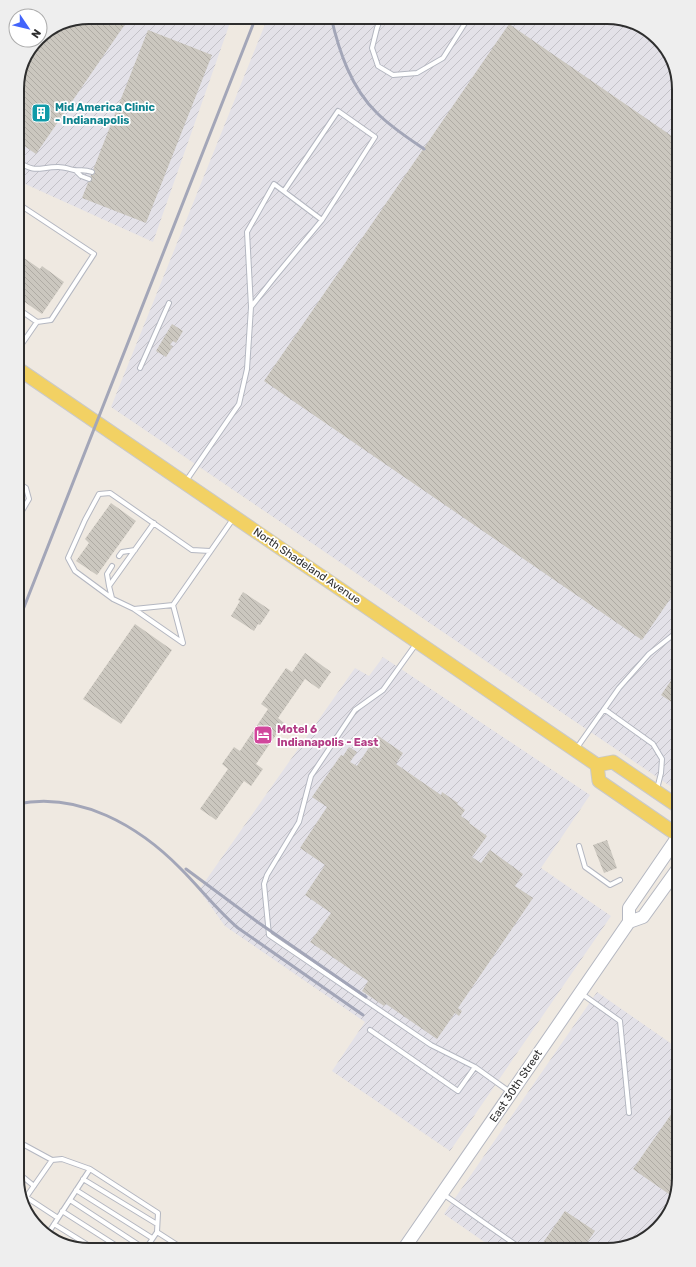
<svg xmlns="http://www.w3.org/2000/svg" width="696" height="1267" font-family="Rubik,sans-serif">
  <defs>
    <pattern id="industrial-furrows" width="10" height="10" patternUnits="userSpaceOnUse"><rect width="10" height="10" fill="#e3e1e8"/><path d="M-1 1l2-2M0 10L10 0M9 11l2-2" fill="none" stroke="#c3c1c7"/></pattern>
    <pattern id="building-back-hatch" width="6" height="6" patternUnits="userSpaceOnUse"><rect width="6" height="6" fill="#cbc7bf"/><path d="M-1 5l2 2M0 0l6 6M5-1l2 2" fill="none" stroke="#afaba4"/></pattern>
  </defs>
  <rect width="100%" height="100%" fill="#efe9e1"/>
  <!-- industrial -->
  <path fill="url(#industrial-furrows)" d="M89 17H232L153 242 23 183 17 191V84L40 40V37L62 22Z
    M268 17H612L647 29 673 61 679 89V792L111 407Z
    M383 657 590 795 541 868 611 916 450 1151 332 1071 365 1022 225 926 199 890 355 668 369 676Z
    M597 992 679 1049V1178L667 1218 635 1244 607 1250H496L444 1214Z"/>
  <!-- building -->
  <path fill="url(#building-back-hatch)" d="M89 17H130L36 154 17 141V84L37 40H40V37L62 22Z
    M509 24 679 141V586L642 640 264 381Z
    M148 30 212 55 146 223 82 198Z
    M17 253 40 269 42 266 64 282 42 314 19 298 21 296 17 293Z
    M172 324 183 331 176 343 173 341 170 345 173 346 166 357 156 351Z
    M111 503 136 521 97 575 76 561 89 543 85 539Z
    M243 592 270 610 260 625 258 624 254 631 231 616 240 601 238 600Z
    M135 624 172 650 121 724 83 699Z
    M305 653 331 672 319 689 305 679 278 718 284 723 256 764 263 769 251 786 244 781 216 820 200 809 228 769 222 764 234 747 240 751 268 709 261 704 286 668 292 672Z
    M679 669V707L661 695Z
    M377 735 403 753 396 764 441 795 442 792 458 803 457 804 465 810 461 816 470 822 469 823 487 836 472 857 481 863 490 850 523 874 515 886 533 898 458 1008 462 1011 459 1016 455 1013 437 1039 386 1004 384 1006 362 991 368 981 310 942 331 913 305 895 325 865 300 848 327 807 312 797 341 755 343 756 349 747 357 752 350 762 357 766Z
    M607 840 617 868 604 873 593 845Z
    M679 1103V1178L673 1197 633 1169Z
    M565 1211 595 1231 582 1250H545L540 1247Z
    M458 1243 467 1249 466 1250H454Z"/>
  <g fill="none" stroke-linecap="round" stroke-linejoin="round">
    <defs>
      <path id="service" d="M381 17 377 28 372 48 378 66 393 75 417 73 443 58 469 17
        M17 161C37 174 38 167 58 167 64 167 69 169 74 170 81 171 84 169 92 172
        M75 170 81 176 89 179
        M284 191 338 111 375 137 322 220
        M17 308 37 322
        M17 351 37 322 51 320 94 254 17 203
        M140 368 169 303
        M186 481 239 404 247 369 251 307 247 232 274 184 322 220 274 278 251 307
        M17 517 22 511 29 499 26 488 17 482
        M119 556 122 552 135 550
        M109 586 107 574 112 566
        M112 598 109 586 154 523
        M173 605 134 609 183 643 173 605 233 519
        M134 609 113 599 75 571 68 558 85 520 99 494 110 493 192 550 210 551
        M416 644 383 690 355 710 311 776 299 822 267 875 264 884 269 935 431 1045 475 1067 510 1092
        M604 709 653 744 662 759 661 773 657 789
        M576 749 619 688 649 654 673 635 679 626
        M579 846 585 867 610 885 620 880
        M582 994 620 1021 629 1113
        M370 1030 458 1091 475 1067
        M17 1141 52 1160
        M17 1172 34 1186
        M83 1179 157 1224
        M76 1190 152 1238
        M443 1194 523 1250
        M26 1197 58 1218
        M70 1200 145 1249
        M22 1203 52 1160 62 1159 90 1169
        M62 1211 123 1250
        M54 1224 96 1250
        M157 1232 185 1250
        M47 1235 90 1169 158 1213 157 1232 145 1250"/>
      <path id="secondary" d="M629 922 643 917 679 867
        M403 1250C479 1141 553 1031 629 922V908L679 835"/>
      <path id="primary" d="M17 368 597 765 613 762 679 807
        M597 765 599 781 679 836"/>
    </defs>
    <!-- service casing -->
    <use href="#service" stroke="#b4b7c1" stroke-width="6"/>
    <!-- secondary casing -->
    <use href="#secondary" stroke="#b4b7c1" stroke-width="14"/>
    <!-- primary casing -->
    <use href="#primary" stroke="#c9c9c9" stroke-width="15"/>
    <!-- service -->
    <use href="#service" stroke="#fff" stroke-width="4"/>
    <!-- secondary -->
    <use href="#secondary" stroke="#fff" stroke-width="12"/>
    <!-- primary -->
    <use href="#primary" stroke="#f2d163" stroke-width="13"/>
    <!-- rail -->
    <path stroke="#a3a6b8" stroke-width="3" d="M331 17C339 51 351 88 377 113 391 127 408 138 424 149
      M17 625 256 17
      M17 804C79 791 139 826 181 869 200 888 217 910 238 928L363 1015
      M186 869 259 923 366 997"/>
  </g>
  <!-- icons -->
  <defs>
    <symbol id="building-square" viewBox="-11 -11 22 22"><rect x="-9" y="-9" width="18" height="18" rx="4" fill="#0f9aa8" stroke="#fff"/><path d="M-4-6H4V6H1V3H-1V6H-4ZM-2.5-4.3h1.7v1.8h-1.7ZM.8-4.3h1.7v1.8H.8ZM-2.5-1h1.7V.8h-1.7ZM.8-1h1.7V.8H.8Z" fill="#fff"/></symbol>
    <symbol id="hotel-square" viewBox="-11 -11 22 22"><rect x="-9" y="-9" width="18" height="18" rx="4" fill="#d1479c" stroke="#fff"/><path d="M-6-4.5h1.5V1H6V5H4.5V3h-9V5H-6ZM-4 0a1.8 1.8 0 1 1 3.6 0ZM.5 0V-2.5h3Q6-2.5 6 0Z" fill="#fff"/></symbol>
  </defs>
  <g fill-rule="evenodd">
    <use href="#building-square" x="30" y="102" width="22" height="22"/>
    <use href="#hotel-square" x="252" y="724" width="22" height="22"/>
  </g>
  <g text-anchor="middle" dominant-baseline="central" stroke-width="3.5" stroke-linejoin="round" paint-order="stroke">
    <!-- culture labels -->
    <g font-size="11" font-weight="bold" fill="#0d838f" stroke="#fff" text-anchor="start">
      <text x="55" y="107">Mid America Clinic<tspan x="55" dy="13">- Indianapolis</tspan></text>
    </g>
    <!-- street labels -->
    <g font-size="11" fill="#2e2e2e" stroke="#fff">
      <text transform="translate(307 566) rotate(34)">North Shadeland Avenue</text>
      <text transform="translate(516 1086) rotate(-56)">East 30th Street</text>
    </g>
    <!-- hotel labels -->
    <g font-size="11" font-weight="bold" fill="#b23c85" stroke="#fff" text-anchor="start">
      <text x="277" y="729">Motel 6<tspan x="277" dy="13">Indianapolis - East</tspan></text>
    </g>
  </g>
  <!-- crop -->
  <path d="M0 0H696V1267H0ZM89 24H607A65 65 0 0 1 672 89V1178A65 65 0 0 1 607 1243H89A65 65 0 0 1 24 1178V89A65 65 0 0 1 89 24Z" fill="#eee" fill-rule="evenodd"/>
  <path fill="none" stroke="#2e2e2e" stroke-width="2" d="M89 24H607A65 65 0 0 1 672 89V1178A65 65 0 0 1 607 1243H89A65 65 0 0 1 24 1178V89A65 65 0 0 1 89 24Z"/>
  <!-- north arrow -->
  <g transform="translate(28 28) rotate(125)"><circle r="19" fill="#ffffff" stroke="#ababab"/>
  <path d="M0-3L7 15L0 10L-7 15Z" fill="#4264fb"/>
  <text y="-6" font-size="11" font-weight="bold" text-anchor="middle" fill="#2e2e2e">N</text>
  </g>
</svg>
